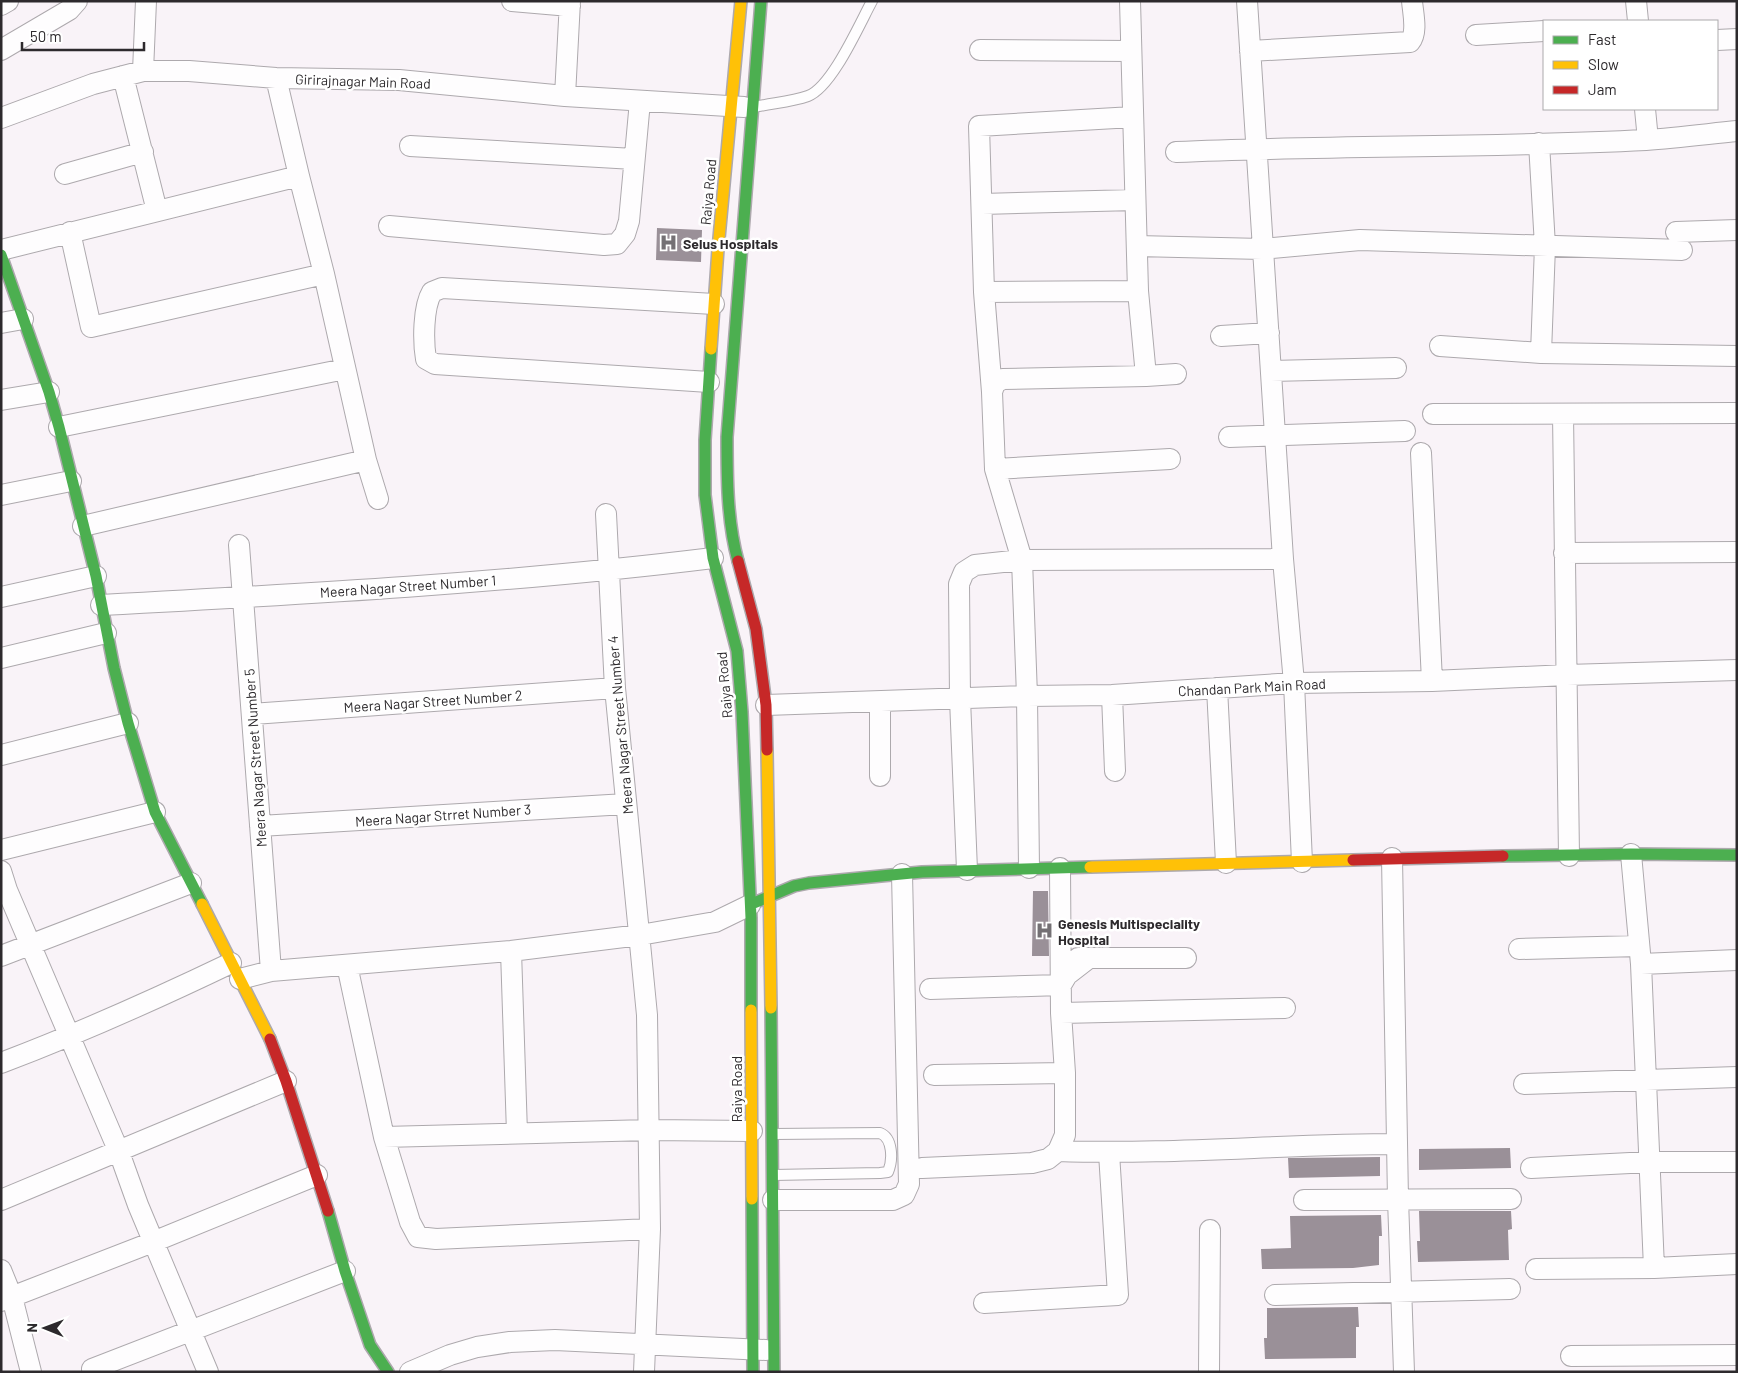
<svg xmlns="http://www.w3.org/2000/svg" width="1738" height="1373" font-family="Barlow,sans-serif">
  <rect width="100%" height="100%" fill="#f9f3f8"/>
  <!-- building -->
  <path fill="#9a9098" d="M657 228 702 230 701 262 656 260Z
    M1033 891H1048L1049 956H1032Z
    M1510 1148 1511 1168 1419 1170V1149Z
    M1380 1157V1176L1289 1178 1288 1158Z
    M1419 1211H1511L1512 1229 1508 1230 1509 1260 1418 1262 1417 1241H1420Z
    M1381 1215 1382 1236H1379V1265L1353 1268 1262 1269 1261 1249 1291 1248 1290 1216Z
    M1358 1307 1359 1327H1356V1358L1265 1359 1264 1338H1267V1308Z"/>
  <g fill="none" stroke-linecap="round" stroke-linejoin="round">
    <defs>
      <path id="lane" d="M755 107C772 103 791 102 808 96 832 87 859 25 872 1
        M773 1175 880 1173 888 1172C893 1160 893 1138 880 1133L774 1134"/>
      <path id="street" d="M512 1 570 6
        M1130 1 1138 291 1146 376
        M1247 1 1283 559 1294 683 1302 862
        M1636 1 1638 21
        M1 5 8 1
        M1476 35 1544 31
        M1717 40 1737 39
        M1 50 69 10 77 1
        M980 50 1131 51
        M1250 51 1410 42C1418 32 1413 14 1412 1
        M143 71 146 1
        M123 76 157 211
        M276 78 299 176
        M565 96 570 1
        M1645 109 1648 140
        M1 118 93 84 143 71H189L276 78 399 80 565 96 744 107
        M1539 143 1545 246 1541 353
        M410 146 634 159
        M1176 152C1333 145 1490 148 1646 140 1676 138 1707 134 1737 131
        M65 174 143 152
        M982 204 1135 200
        M389 226 604 245 617 244 625 234 629 221 640 101
        M70 232 91 327 324 274
        M1676 232 1737 230
        M1137 246 1262 249 1360 240 1682 250
        M1 250 299 176 324 274 366 460 83 526
        M984 292 1138 291
        M1 323 23 319
        M1221 336 1269 333
        M1440 346 1541 353 1737 356
        M1271 371 1396 368
        M709 382 435 364 426 359C423 341 423 307 432 292L442 288 714 304
        M992 392 995 383 1003 379 1146 376 1176 374
        M1 400 49 392
        M1433 414 1737 413
        M1563 414 1569 856
        M59 427 345 369
        M1229 437 1405 431
        M1421 453 1432 681
        M366 460 378 499
        M995 469 1170 459
        M1 495 71 481
        M606 514 615 688 647 1015 650 1229 644 1372
        M239 545 271 971
        M1564 553 1737 552
        M1 597 96 576
        M101 605C306 594 510 583 713 558
        M1 658 106 633
        M1217 688 1226 863
        M1112 695 1115 771
        M766 705 1027 696 1112 695 1294 683 1432 681 1567 675 1737 670
        M252 714 615 688
        M1 755 128 723
        M880 776V702
        M260 826 626 804
        M1 850 155 812
        M1631 854 1641 964 1654 1268
        M1392 858 1398 1199 1404 1372
        M1029 868 1027 696 1022 560 1283 559
        M967 870 960 699 959 584 964 572 975 565 1022 560 995 469 992 392 984 292 979 126 1133 117
        M1 871 7 890 119 1152 138 1205 208 1372
        M1519 949 1639 946
        M511 951 517 1133
        M1 956 191 883
        M1078 958H1186
        M1641 964 1737 960
        M347 965 384 1137 410 1222 418 1237 436 1239 650 1229
        M240 979 271 971 511 951 640 935 715 922 750 905
        M930 989 1061 985 1067 975 1089 958
        M1061 1013 1285 1008
        M1 1063C80 1033 156 999 231 963
        M934 1075 1065 1073
        M1524 1084 1737 1077
        M384 1137 649 1130 752 1131
        M1058 1151C1171 1155 1284 1144 1397 1144
        M922 1168 1032 1163 1048 1159 1058 1151 1065 1135V1073L1061 1013 1060 868
        M1531 1168 1650 1162H1737
        M1 1200 286 1081
        M773 1200H893L904 1195 909 1184 902 874
        M1304 1200 1511 1199
        M1536 1269 1654 1268 1737 1264
        M1 1270 12 1297 31 1372
        M1275 1295 1510 1289
        M1 1301 153 1242 317 1175
        M984 1303 1118 1295 1109 1153
        M1571 1356 1737 1355
        M92 1369 345 1271
        M410 1372 450 1355 477 1347 510 1342 555 1340 766 1350
        M1209 1372 1210 1230"/>
      <path id="fast" d="M1 255 49 392 59 427 96 576 114 668 128 723 155 812 202 904
        M711 349 705 440V495L713 558 737 651 742 712 751 918V1010
        M738 561C727 521 727 477 727 437L761 1
        M1503 856 1631 854 1737 855
        M754 903 794 886 809 883 922 872 1090 867
        M771 1008 774 1372
        M752 1199 753 1372
        M328 1211 345 1271 370 1345 388 1372"/>
      <path id="slow" d="M711 349 718 249 741 1
        M767 750 771 1008
        M1090 867 1353 860
        M202 904 270 1039
        M751 1010 752 1199"/>
      <path id="jam" d="M738 561 756 629 766 705 767 750
        M1353 860 1503 856
        M270 1039 286 1081 328 1211"/>
    </defs>
    <!-- lane casing -->
    <use href="#lane" stroke="#ada9ad" stroke-width="12"/>
    <!-- street casing -->
    <use href="#street" stroke="#ada9ad" stroke-width="22"/>
    <!-- fast casing -->
    <use href="#fast" stroke="#ada9ad" stroke-width="14"/>
    <!-- slow casing -->
    <use href="#slow" stroke="#ada9ad" stroke-width="14"/>
    <!-- jam casing -->
    <use href="#jam" stroke="#ada9ad" stroke-width="14"/>
    <!-- lane -->
    <use href="#lane" stroke="#fefdfe" stroke-width="10"/>
    <!-- street -->
    <use href="#street" stroke="#fefdfe" stroke-width="20"/>
    <!-- fast -->
    <use href="#fast" stroke="#4caf50" stroke-width="11"/>
    <!-- slow -->
    <use href="#slow" stroke="#ffc107" stroke-width="11"/>
    <!-- jam -->
    <use href="#jam" stroke="#c62828" stroke-width="11"/>
  </g>
  <!-- icons -->
  <defs>
    <symbol id="hospital-bare" viewBox="-9 -9 18 18"><path d="M-5-5h3v3.5h4V-5h3V5h-3V1.5h-4V5h-3Z" fill="#747074" stroke="#fff" stroke-width="2.5" paint-order="stroke"/></symbol>
  </defs>
  <g fill-rule="evenodd">
    <use href="#hospital-bare" x="656" y="230" width="25" height="25"/>
    <use href="#hospital-bare" x="1032" y="918" width="25" height="25"/>
  </g>
  <g text-anchor="middle" dominant-baseline="central" stroke-width="5" stroke-linejoin="round" paint-order="stroke">
    <!-- street labels -->
    <g font-size="14" fill="#2d2a2d" stroke="#fff">
      <text transform="translate(363 81) rotate(2)">Girirajnagar Main Road</text>
      <text transform="translate(708 192) rotate(-85)">Raiya Road</text>
      <text transform="translate(408 586) rotate(-4)">Meera Nagar Street Number 1</text>
      <text transform="translate(724 685) rotate(-95)">Raiya Road</text>
      <text transform="translate(1252 687) rotate(-3)">Chandan Park Main Road</text>
      <text transform="translate(433 701) rotate(-4)">Meera Nagar Street Number 2</text>
      <text transform="translate(620 725) rotate(-95)">Meera Nagar Street Number 4</text>
      <text transform="translate(255 758) rotate(-94)">Meera Nagar Street Number 5</text>
      <text transform="translate(443 815) rotate(-4)">Meera Nagar Strret Number 3</text>
      <text transform="translate(736 1089) rotate(-90)">Raiya Road</text>
    </g>
    <!-- poi labels -->
    <g font-size="14" font-weight="bold" fill="#2d2a2d" stroke="#fff" text-anchor="start">
      <text x="683" y="243">Selus Hospitals</text>
      <text x="1058" y="923">Genesis Multispeciality<tspan x="1058" dy="16">Hospital</tspan></text>
    </g>
  </g>
  <!-- border -->
  <rect width="1738" height="1373" fill="none" stroke="#2d2a2d" stroke-width="5"/>
  <!-- legend -->
  <rect x="1543" y="20" width="175" height="90" fill="#ffffff" stroke="#abaaab"/>
  <rect x="1553" y="36" width="25" height="8" fill="#4caf50" stroke="#abaaab"/>
  <text x="1588" y="45" font-size="15" fill="#2d2a2d">Fast</text>
  <rect x="1553" y="61" width="25" height="8" fill="#ffc107" stroke="#abaaab"/>
  <text x="1588" y="70" font-size="15" fill="#2d2a2d">Slow</text>
  <rect x="1553" y="86" width="25" height="8" fill="#c62828" stroke="#abaaab"/>
  <text x="1588" y="95" font-size="15" fill="#2d2a2d">Jam</text>
  <!-- north arrow -->
  <g transform="translate(45 1328) rotate(271)" stroke="#ffffff" stroke-width="4" paint-order="stroke">
  <path d="M0-4L9 19L0 12L-9 19Z" fill="#2d2a2d"/>
  <text y="-8" font-size="14" font-weight="bold" text-anchor="middle" fill="#2d2a2d">N</text>
  </g>
  <!-- scale -->
  <path d="M22 42v8h122v-8" fill="none" stroke="#2d2a2d" stroke-width="2.5"/>
  <text x="30" y="42" font-size="15" fill="#2d2a2d" stroke="#ffffff" stroke-width="4" paint-order="stroke">50 m</text>
</svg>
